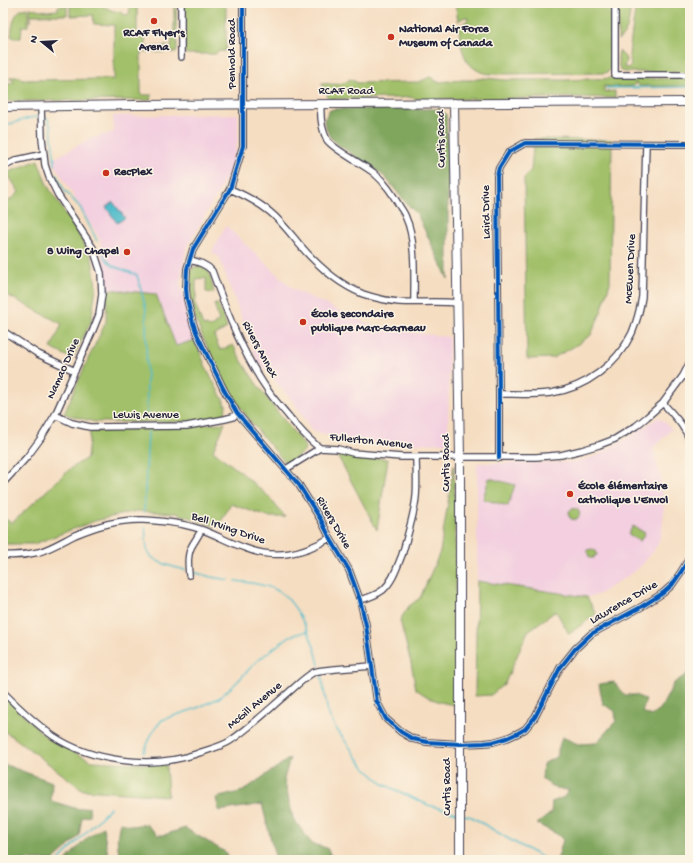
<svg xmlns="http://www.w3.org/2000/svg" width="693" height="863" font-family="'Gochi Hand',sans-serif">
  <rect width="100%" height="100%" fill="#fcf5e5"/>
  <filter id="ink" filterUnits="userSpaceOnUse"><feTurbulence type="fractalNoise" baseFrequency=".025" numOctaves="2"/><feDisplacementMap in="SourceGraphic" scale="8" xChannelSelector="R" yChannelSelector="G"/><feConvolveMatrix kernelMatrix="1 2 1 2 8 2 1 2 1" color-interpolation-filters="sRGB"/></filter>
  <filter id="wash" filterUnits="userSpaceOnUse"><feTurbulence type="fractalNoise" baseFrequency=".012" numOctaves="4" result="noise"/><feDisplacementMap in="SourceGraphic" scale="16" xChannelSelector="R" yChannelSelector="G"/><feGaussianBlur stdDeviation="0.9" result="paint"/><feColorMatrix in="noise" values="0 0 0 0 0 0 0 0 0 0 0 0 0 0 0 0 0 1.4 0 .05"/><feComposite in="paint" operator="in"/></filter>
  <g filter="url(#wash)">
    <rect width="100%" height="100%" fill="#f5ddc1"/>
    <!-- built -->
    <path fill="#f3cfdf" d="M238 114V138L231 170 186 248 180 283 195 340 176 346 155 294 107 289 100 240 52 160 89 139 114 132 113 116Z
      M226 226 293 289 346 314 381 329 449 337 448 443 396 444 333 437 312 431 296 405 257 360 219 257 212 252Z
      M659 417 672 429 653 448 661 478 664 509 662 531 658 544 652 553 641 566 629 575 598 595 587 597 477 581V463H546L574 462 596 456 629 437Z"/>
    <!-- green -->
    <path fill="#a1c069" stroke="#627152" d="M91 3H97L113 11 121 12 122 14 129 15 130 3H137V38H145L146 47 168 46 167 52H141V95H152L150 100 3 101V86H7L8 84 13 83V80L10 79V77H21L22 80 114 79V25L94 24 93 15 70 16V5H84Z
      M174 3H176L177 51 175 52H170V48H171L172 37H174Z
      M184 3H224L226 8V51H220L215 54H186L184 50 183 6Z
      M455 3H611V68L608 72 605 73 496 74C491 74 484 74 479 71 462 63 460 43 459 26L468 20V18L465 17 458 21Z
      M618 3H631C629 15 630 33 618 40Z
      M636 3H690V72H626L621 71C618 64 617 58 619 51L625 57 626 60 624 68 630 67 631 64 629 57 630 46Z
      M58 6H67V15H31V21L30 22V8L47 11 58 10Z
      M28 8V26H22L21 38H14L11 36C13 24 13 9 28 8Z
      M430 77 434 79V80L438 82 463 80H472L484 78 506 80H564L615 78 624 79 690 78V86H639L637 83H635L634 86 615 87 604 86V90L605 92 615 91V98L576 97 499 99H417L409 97 401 98 330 99 328 98 327 93 321 83C333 84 341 87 350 79L358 83 419 82Z
      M534 139 612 140 610 283 601 312 591 335 575 346 553 358 527 359 524 178 531 170Z
      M38 160 47 185 76 230 92 258 96 287 91 322 72 359 51 348 62 324 3 293V206L19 192 7 173Z
      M194 267C199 266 205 268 209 272L214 293 206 292V278L196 279V300L194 301 203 326 207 325 209 327 215 325V323L219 321 214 304H218L227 328 214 336 220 350 233 345C252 382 278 413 304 445L305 449 304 451 290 462H285C269 444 254 427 240 407 229 391 220 374 212 356 201 335 192 314 189 290 189 282 187 272 194 267Z
      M107 289 156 294 176 346 195 340 207 370 226 405 225 414 219 417 188 422H95L64 414 88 359 106 322Z
      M225 423 213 451 242 473 269 497 285 517H268L231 504 218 527 176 513 136 511 95 521 34 544H3V518L12 523 71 468 87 458 90 432Z
      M336 454 388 459 377 530 341 462Z
      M454 465 457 705C439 703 431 700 416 689L411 663 400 620 409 606 420 598 440 552Z
      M489 478 515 485 508 506 483 499Z
      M568.5 514a5.5 5.5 0 1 1 11 0a5.5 5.5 0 1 1-11 0Z
      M633 526 645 533 640 541 628 534Z
      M592 549 596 551 597 555 594 556V558H590L589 557 587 550Z
      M477 581 587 597 596 614 569 634 556 611 528 631 505 683 491 695 475 696Z
      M3 697 10 702 48 739 92 761 166 765 168 796 83 790 12 736 3 731Z"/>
    <!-- forest -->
    <path fill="#80a65d" stroke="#51644c" d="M334 109H440L446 114 448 156V279L417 214 406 203 385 177 376 170 340 146 330 137 326 128 324 120 330 110Z
      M690 672V860H556L558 857 563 840 557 834 537 824 551 813 552 802 564 797 569 790 556 789 542 779 543 764 556 757 562 737 578 744 596 743 616 721 615 711 603 704 599 684 614 682 624 695H636L646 700 642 712 651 716 661 708 674 683Z
      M290 758 284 779 293 818 312 844 327 848 333 860H276L262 804 219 811 216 798 243 791Z
      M3 764 52 782 51 801 78 809 89 807 90 816 82 817 79 836 54 860H3Z
      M120 822 131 826 146 824 158 835H164L185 828 225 852 229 860H123C115 848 117 836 120 822Z
      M103 827 109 860H66L86 839Z"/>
    <!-- water -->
    <path fill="#50bcca" stroke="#396f82" d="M113 202 125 218 117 223 106 207Z"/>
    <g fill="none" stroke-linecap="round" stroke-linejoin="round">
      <!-- stream -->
      <path stroke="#50bcca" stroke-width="1.5" d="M606 88 690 87
        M43 116 48 119 51 127 55 165
        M3 126 26 119 40 116
        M56 174 64 190 80 207 97 241
        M101 249 106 259 113 266 137 275 146 309 147 416
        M144 512 148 432
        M145 527C146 533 146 548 148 552 153 563 174 567 185 570
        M193 572 211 577 229 580
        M235 581C250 583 267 584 280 592 298 604 315 644 319 665
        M321 674 328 713 335 727 364 767 383 784 428 805 457 813
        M144 752 153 731 162 720 197 708 219 698 235 684 258 660 290 636 308 631
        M463 815 472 817 512 841 547 860
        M59 860 110 808"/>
    </g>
  </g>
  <g filter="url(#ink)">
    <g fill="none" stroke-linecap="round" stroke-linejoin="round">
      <defs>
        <path id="minor" d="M181 3V57
          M243 3V146L230 189 193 249 187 269 186 288 187 299 193 323 197 334 223 388 237 413 299 485 321 520 330 538 349 570 360 600 366 625 377 702 386 719 401 732 413 739 427 742 460 744 484 743 493 742 507 738 518 733 525 729 535 717 560 668 575 649 591 634 641 607 663 593 672 585 681 572 690 557
          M615 3V75H690
          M321 104C320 117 321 128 327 140 334 150 363 164 374 173 386 183 393 195 400 207 402 210 405 214 406 218 416 239 414 278 414 302
          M3 167 17 160 44 154
          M230 189C244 195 258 202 270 212 281 221 290 233 299 244 316 264 338 284 363 294 375 298 387 301 399 302 418 303 438 301 457 303
          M190 260C198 262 206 264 212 271 227 313 243 355 269 392 275 401 283 409 290 418 300 429 308 440 320 448
          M3 331 38 354 75 371
          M499 394C516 394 534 395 551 393 586 388 617 364 632 333 637 321 640 309 642 297L646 144
          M663 403C673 415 685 426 690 441
          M55 415 72 423 90 427 187 426 225 419 233 417 237 413
          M499 458V394L497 176 499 168 509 152 525 143 690 144
          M286 469 320 448 338 449 353 453 401 457H536L561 455 582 450 599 445 615 439 636 426 647 417 663 403 683 376 690 362
          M3 483 27 457 41 438 55 415 93 330 99 315 102 294 101 273 93 248 58 195 49 177 45 165 42 138 41 106
          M3 555C15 556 27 555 39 552 52 548 63 541 75 535 96 526 120 519 143 520 162 521 182 523 200 529 215 534 230 543 245 548 275 560 302 554 330 538
          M189 575C188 564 187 553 193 544 196 539 199 535 201 530
          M360 600C368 598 376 595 383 590 393 581 397 567 402 555 407 538 412 521 415 504 418 489 416 473 416 457
          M3 692C19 708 35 723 53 736 92 762 152 769 196 754 206 750 221 747 230 741 251 727 269 709 288 693 296 686 305 677 314 672 320 670 329 670 335 669 347 668 360 667 372 666"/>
        <path id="secondary" d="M454 103 460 457V860
          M3 107 137 105 690 102"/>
      </defs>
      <!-- minor casing -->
      <use href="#minor" stroke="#423e4f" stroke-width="8"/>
      <!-- secondary casing -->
      <use href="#secondary" stroke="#423e4f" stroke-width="10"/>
      <!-- minor -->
      <use href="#minor" stroke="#fff" stroke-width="5.5"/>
      <!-- secondary -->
      <use href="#secondary" stroke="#fff" stroke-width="8"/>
      <defs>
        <path id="cycleway" d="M243 3V146L230 189 193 249 187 269 186 288 187 299 193 323 197 334 223 388 237 413 299 485 321 520 330 538 349 570 360 600 366 625 377 702 386 719 401 732 413 739 427 742 460 744 484 743 493 742 507 738 518 733 525 729 535 717 560 668 575 649 591 634 641 607 663 593 672 585 681 572 690 557
          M499 458V394L497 176 499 168 509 152 525 143 690 144"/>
      </defs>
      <!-- cycleway casing -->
      <use href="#cycleway" stroke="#fcf5e5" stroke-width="6"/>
      <!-- cycleway -->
      <use href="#cycleway" stroke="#0057b8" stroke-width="4"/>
    </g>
  </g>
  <!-- markers -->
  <g fill="#c8321e" stroke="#fcf5e5" stroke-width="1.5">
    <circle cx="154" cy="21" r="4"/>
    <circle cx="391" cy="37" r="4"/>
    <circle cx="106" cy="173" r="4"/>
    <circle cx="127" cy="252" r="4"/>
    <circle cx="303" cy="322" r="4"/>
    <circle cx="570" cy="494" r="4"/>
  </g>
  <g text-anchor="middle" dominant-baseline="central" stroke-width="3" stroke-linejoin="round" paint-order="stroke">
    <!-- poi labels -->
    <g font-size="12" font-weight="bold" fill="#22223b" stroke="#fcf5e5" text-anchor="start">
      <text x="399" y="30">National Air Force<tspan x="399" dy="14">Museum of Canada</tspan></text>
      <text x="154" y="34" text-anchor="middle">RCAF Flyer's<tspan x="154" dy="14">Arena</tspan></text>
      <text x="114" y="173">RecPlex</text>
      <text x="119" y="252" text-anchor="end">8 Wing Chapel</text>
      <text x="311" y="315">École secondaire<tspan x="311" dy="14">publique Marc-Garneau</tspan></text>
      <text x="578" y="487">École élémentaire<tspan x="578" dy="14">catholique L'Envol</tspan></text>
    </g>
    <!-- street labels -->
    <g font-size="12" fill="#22223b" stroke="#fcf5e5">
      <text transform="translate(233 54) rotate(-90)">Penhold Road</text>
      <text x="346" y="92">RCAF Road</text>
      <text transform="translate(442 139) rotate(-91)">Curtis Road</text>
      <text transform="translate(487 212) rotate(-91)">Laird Drive</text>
      <text transform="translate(631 269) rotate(-87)">McEwen Drive</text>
      <text transform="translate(259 350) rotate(62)">Rivers Annex</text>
      <text transform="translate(64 369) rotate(-66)">Namao Drive</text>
      <text x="146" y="416">Lewis Avenue</text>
      <text transform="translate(371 442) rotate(6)">Fullerton Avenue</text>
      <text transform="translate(447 463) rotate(-90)">Curtis Road</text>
      <text transform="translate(333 523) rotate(60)">Rivers Drive</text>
      <text transform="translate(228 529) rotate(19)">Bell Irving Drive</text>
      <text transform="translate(624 603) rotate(-30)">Lawrence Drive</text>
      <text transform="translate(255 706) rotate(-40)">McGill Avenue</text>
      <text transform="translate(448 787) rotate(-90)">Curtis Road</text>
    </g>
  </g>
  <!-- margin -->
  <rect width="693" height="863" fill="none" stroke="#fcf5e5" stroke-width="16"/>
  <!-- north arrow -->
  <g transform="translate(42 42) rotate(288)" stroke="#fcf5e5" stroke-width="3" paint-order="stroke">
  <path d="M0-3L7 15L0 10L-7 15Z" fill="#22223b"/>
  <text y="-6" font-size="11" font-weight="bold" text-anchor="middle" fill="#22223b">N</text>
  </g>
</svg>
